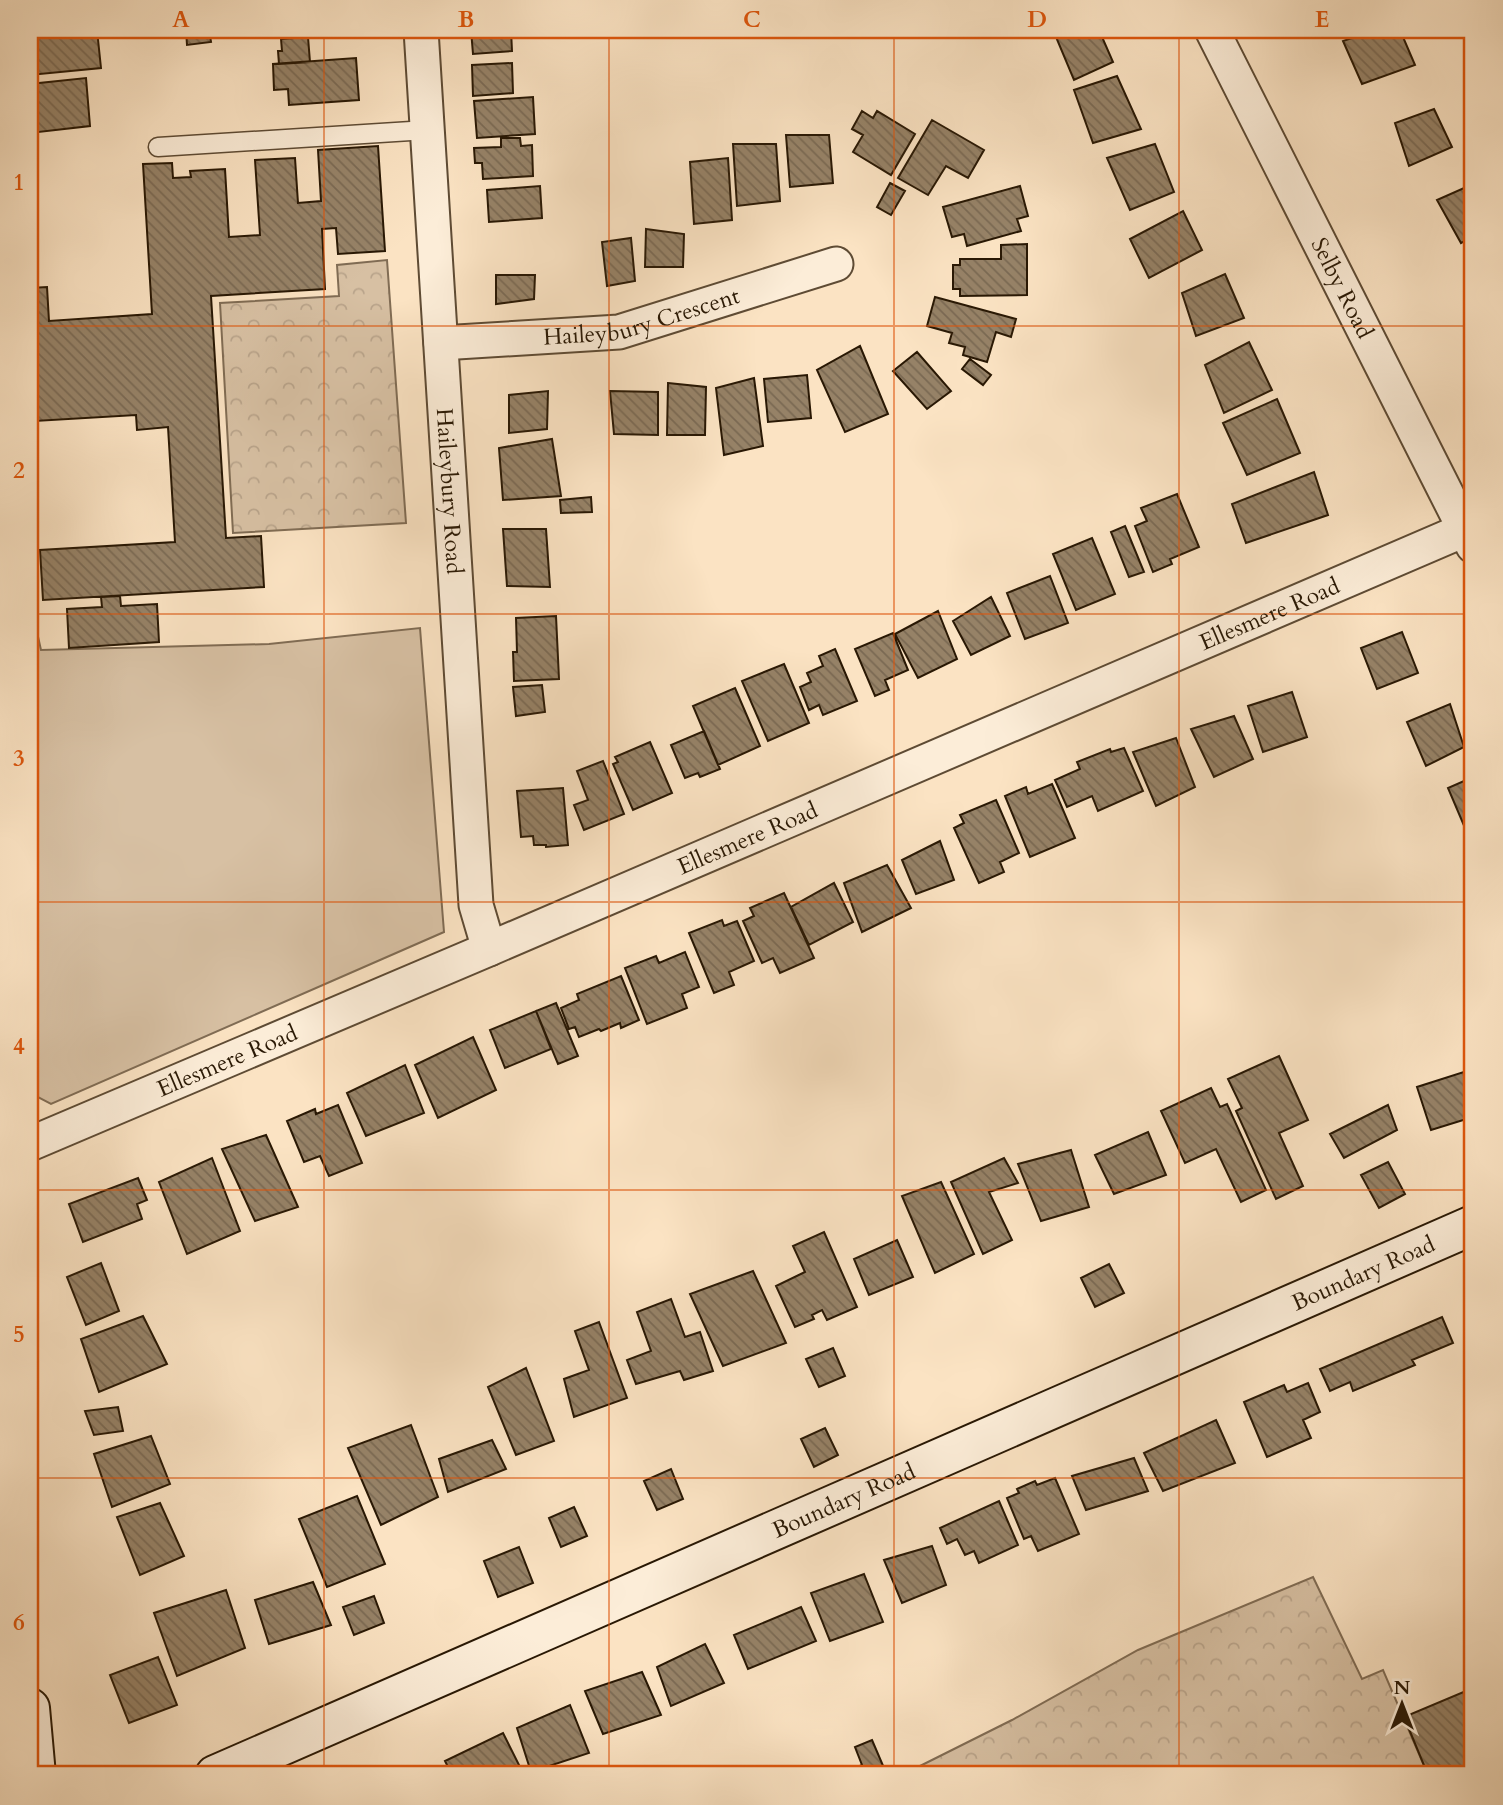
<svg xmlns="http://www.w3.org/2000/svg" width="1503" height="1805" font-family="Cardo,serif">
  <defs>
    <pattern id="park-crowns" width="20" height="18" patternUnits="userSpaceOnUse" patternTransform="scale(1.75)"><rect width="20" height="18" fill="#d7c0a3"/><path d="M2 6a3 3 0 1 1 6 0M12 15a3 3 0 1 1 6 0" fill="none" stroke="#b9a48b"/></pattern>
    <pattern id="building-back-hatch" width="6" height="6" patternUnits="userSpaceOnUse" patternTransform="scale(1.75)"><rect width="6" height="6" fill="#968267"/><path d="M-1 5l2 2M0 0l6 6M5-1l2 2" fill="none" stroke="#7a6953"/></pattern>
  </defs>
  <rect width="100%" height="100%" fill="#fbe3c3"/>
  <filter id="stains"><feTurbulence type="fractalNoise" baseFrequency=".00286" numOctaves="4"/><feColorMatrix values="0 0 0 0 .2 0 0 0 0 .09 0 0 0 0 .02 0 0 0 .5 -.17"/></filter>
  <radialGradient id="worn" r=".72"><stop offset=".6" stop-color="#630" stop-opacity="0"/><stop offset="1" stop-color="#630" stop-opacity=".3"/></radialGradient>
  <!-- green -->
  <path fill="#d7c0a3" stroke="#806c54" stroke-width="2" d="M30 601 41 650 269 644 420 628 444 932 51 1104 30 1093Z"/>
  <!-- park -->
  <path fill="url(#park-crowns)" stroke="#806c54" stroke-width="2" d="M387 260 406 523 233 533 220 303 339 296 337 265Z
    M1313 1577 1362 1679 1383 1670 1428 1775H902L1012 1720 1138 1650Z"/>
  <!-- building -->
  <path fill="url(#building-back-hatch)" stroke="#291804" stroke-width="2" d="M30 30H97L101 68 30 75Z
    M186 30H209L211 42 187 45Z
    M286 30H354L355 34 286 38Z
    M471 30H511L512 51 473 54Z
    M1071 30H1099L1113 62 1074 80 1056 37Z
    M1375 30H1400L1415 65 1362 84 1343 41Z
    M308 37 310 62 279 64 278 51H282L281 39Z
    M356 58 359 100 289 105 288 89 274 90 273 64Z
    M512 63 513 93 473 96 472 65Z
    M1117 76 1141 129 1093 143 1074 90Z
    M86 78 90 126 30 133V84Z
    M533 97 535 134 477 138 474 101Z
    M1434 109 1452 147 1409 166 1395 123Z
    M862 111 873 118 877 111 915 134 891 175 853 152 863 135 852 129Z
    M932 120 984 150 968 178 946 166 928 195 898 178Z
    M786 135H829L833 183 790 187Z
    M501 138H520L521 146 532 145 533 176 483 179 482 163H475L474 148 501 147Z
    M733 144H776L780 201 737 206Z
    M1155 144 1174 192 1130 210 1107 158Z
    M378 146 385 251 338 254 336 228 322 229 325 289 211 296 226 538 261 536 264 587 43 600 40 550 175 542 168 427 137 430 136 415 35 421 31 363H30V288L47 287 49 321 152 314 143 164 172 163 173 178 191 177 190 171 225 169 229 237 260 235 255 160 295 158 298 203 321 201 318 150Z
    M728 158 732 220 694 224 690 162Z
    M890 183 905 191 891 215 877 207Z
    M1473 184V236L1461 243 1437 200Z
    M540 186 542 218 489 222 487 190Z
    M1020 186 1028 216 1017 219 1021 231 967 246 964 234 952 237 943 207Z
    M1183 211 1202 250 1149 278 1130 239Z
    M646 229 684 234 683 267H645Z
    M631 238 635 281 607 286 602 242Z
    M1027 244V295L960 296V289H953V265H960V259H1001V245Z
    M1225 274 1244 318 1196 336 1182 293Z
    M496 275H535L534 299 496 304Z
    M935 297 1016 319 1011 337 996 332 987 362 963 355 965 347 949 343 952 333 927 326Z
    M1249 342 1272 390 1224 413 1205 365Z
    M860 346 888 414 845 432 817 370Z
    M917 352 951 391 927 409 893 371Z
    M970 359 991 375 983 385 962 369Z
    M807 375 811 418 768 422 764 379Z
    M754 378 763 446 724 455 716 388Z
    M668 383 706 387 705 435H667Z
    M548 391 547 429 509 433V395Z
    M610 391 658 392V435L614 434Z
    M1277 399 1300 453 1247 475 1223 423Z
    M552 439 561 496 503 500 499 448Z
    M1314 472 1328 515 1246 543 1232 504Z
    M1177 494 1199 547 1170 559 1172 564 1153 572 1135 526 1147 521 1141 508Z
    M591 497 592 512 561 513 560 500Z
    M1125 526 1144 572 1129 577 1111 532Z
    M503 529H546L550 587 507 586Z
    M1092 538 1115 594 1076 610 1053 554Z
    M1050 576 1068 623 1025 639 1007 593Z
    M120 596 121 606 157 604 159 642 69 648 67 609 102 607 101 597Z
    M991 597 1010 636 971 655 953 621Z
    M938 611 957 659 918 678 895 634Z
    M556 616 559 679 514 681 513 652H517L516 618Z
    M1402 632 1418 673 1377 689 1361 648Z
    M893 633 908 670 885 680 889 690 875 696 855 649Z
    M835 649 857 701 823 715 819 705 809 710 800 687 811 682 807 673 823 666 819 656Z
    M784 664 809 723 768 741 742 681Z
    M542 685 545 712 516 716 513 687Z
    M735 688 760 746 718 765 693 706Z
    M1292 692 1307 737 1263 752 1248 706Z
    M1450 704 1464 747 1426 766 1407 722Z
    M1234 716 1253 759 1214 777 1191 729Z
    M704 731 720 769 700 777 698 773 685 778 671 745Z
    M1176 738 1195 787 1156 806 1133 752Z
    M650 742 672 793 633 810 613 764 618 762 615 757Z
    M1124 748 1143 791 1098 811 1092 796 1067 807 1055 780 1080 769 1077 762 1110 749 1111 752Z
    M603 761 624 814 584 830 574 805 588 800 577 771Z
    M1473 777V832L1468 835 1448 788Z
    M1052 784 1075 838 1030 857 1005 796 1026 787 1028 794Z
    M563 788 568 845 546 847V845H534L533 836 521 837 517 791Z
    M996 800 1019 853 1000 862 1004 872 979 883 954 828 964 823 960 815Z
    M940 841 954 880 916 894 902 860Z
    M1473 853V874L1465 856Z
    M887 865 911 908 862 932 844 883Z
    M834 883 853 922 809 945 791 907Z
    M784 893 814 958 780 973 773 958 762 963 743 921 754 916 750 908Z
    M722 920 724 926 737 921 754 961 729 972 734 985 714 993 689 933Z
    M685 952 699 987 682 994 687 1008 647 1024 625 968 656 956 659 963Z
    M621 976 639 1020 621 1028 620 1023 601 1031 599 1029 579 1037 575 1027 569 1029 561 1008 579 1000 577 994Z
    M556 1003 578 1056 558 1064 536 1011Z
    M536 1011 551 1049 505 1068 490 1030Z
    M473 1037 496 1090 438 1118 415 1065Z
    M1279 1056 1308 1120 1279 1133 1303 1186 1276 1199 1236 1111 1242 1108 1228 1079Z
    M405 1065 424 1113 366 1136 347 1093Z
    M1473 1069V1117L1431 1130 1417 1087Z
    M1211 1088 1220 1107 1227 1104 1266 1190 1241 1202 1216 1149 1185 1163 1161 1111Z
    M338 1105 362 1163 329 1176 320 1156 304 1162 287 1121 315 1109 316 1114Z
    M1388 1105 1397 1130 1344 1158 1330 1134Z
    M1148 1132 1166 1175 1114 1194 1095 1155Z
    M266 1135 298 1207 255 1221 222 1149Z
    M1071 1150 1089 1207 1041 1221 1018 1164Z
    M212 1158 240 1231 187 1254 159 1182Z
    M1004 1158 1018 1183 989 1192 1012 1240 983 1254 951 1182Z
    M1388 1162 1405 1194 1379 1208 1361 1175Z
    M138 1178 147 1200 137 1204 142 1219 83 1242 69 1204Z
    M941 1182 974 1254 935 1273 902 1196Z
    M824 1232 857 1307 827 1320 822 1310 812 1315 814 1319 795 1327 776 1286 805 1272 793 1246Z
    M897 1240 913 1277 869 1295 854 1259Z
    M101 1263 119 1311 86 1325 67 1277Z
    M1109 1264 1124 1293 1095 1307 1081 1278Z
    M753 1271 786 1343 723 1366 690 1294Z
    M671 1299 685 1337 700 1332 713 1371 684 1380 680 1371 636 1384 627 1360 651 1351 637 1312Z
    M143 1316 167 1364 99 1392 81 1339Z
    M1442 1317 1453 1343 1412 1360 1415 1365 1353 1391 1350 1382 1330 1391 1320 1369Z
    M599 1322 627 1398 574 1417 564 1379 589 1370 575 1331Z
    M833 1348 845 1376 819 1387 806 1359Z
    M526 1368 554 1441 516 1455 488 1387Z
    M1308 1383 1320 1412 1303 1420 1311 1438 1267 1457 1244 1402 1284 1385 1287 1392Z
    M118 1407 123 1431 94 1435 85 1411Z
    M1216 1420 1235 1463 1163 1491 1144 1453Z
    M411 1425 438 1497 381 1525 348 1448Z
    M825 1428 838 1455 814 1467 801 1439Z
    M151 1436 170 1484 112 1507 94 1454Z
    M492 1440 506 1469 448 1492 439 1459Z
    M1134 1458 1148 1491 1086 1510 1072 1476Z
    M671 1469 683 1499 657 1510 644 1481Z
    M1055 1478 1079 1534 1038 1551 1031 1536 1024 1539 1007 1498 1019 1493 1017 1489 1035 1481 1037 1485Z
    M357 1496 385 1564 327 1587 299 1519Z
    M999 1501 1018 1545 979 1563 974 1551 965 1555 957 1539 947 1544 940 1528Z
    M160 1503 184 1556 140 1575 117 1517Z
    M574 1507 587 1536 561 1547 549 1518Z
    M932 1546 946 1585 902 1603 884 1560Z
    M519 1547 533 1583 498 1597 484 1561Z
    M864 1574 883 1622 830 1641 811 1593Z
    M313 1582 331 1625 269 1644 255 1600Z
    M226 1590 245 1648 177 1676 154 1613Z
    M374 1596 384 1623 354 1635 343 1607Z
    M801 1607 816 1641 748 1669 734 1635Z
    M705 1644 724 1683 671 1706 657 1667Z
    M158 1657 177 1705 129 1723 110 1675Z
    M642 1672 661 1715 603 1734 585 1691Z
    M1473 1688V1775H1428L1404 1717Z
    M570 1705 589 1753 531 1772 517 1728Z
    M503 1733 522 1771 513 1775H452L445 1761Z
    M872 1740 887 1775H851L849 1771 862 1765 855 1747Z"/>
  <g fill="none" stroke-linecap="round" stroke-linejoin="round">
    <defs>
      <path id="lane" d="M158 147 427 130"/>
      <g id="street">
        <path id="s1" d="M421 30 476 905 489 949"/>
        <path id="s2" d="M1212 30 1473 546"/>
        <path id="s3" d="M441 343 619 332 836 264"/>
        <path id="s4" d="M30 1144 489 949 1464 530"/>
      </g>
      <g id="secondary">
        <path d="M30 1708 36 1775"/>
        <path id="s5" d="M215 1775 1473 1225"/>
      </g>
    </defs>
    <!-- lane casing -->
    <use href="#lane" stroke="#5e4b34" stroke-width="21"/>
    <!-- street casing -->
    <use href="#street" stroke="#5e4b34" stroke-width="37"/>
    <!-- secondary casing -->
    <use href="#secondary" stroke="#291804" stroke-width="42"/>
    <!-- lane -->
    <use href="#lane" stroke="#fcedd8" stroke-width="18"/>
    <!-- street -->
    <use href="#street" stroke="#fcedd8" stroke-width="33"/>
    <!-- secondary -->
    <use href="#secondary" stroke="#fcedd8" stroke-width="38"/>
  </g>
  <!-- grid -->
  <path fill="none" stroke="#de560c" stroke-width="2" stroke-opacity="0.55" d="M324 30V1775M609 30V1775M894 30V1775M1179 30V1775M30 326H1473M30 614H1473M30 902H1473M30 1190H1473M30 1478H1473"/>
  <g text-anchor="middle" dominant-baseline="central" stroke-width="5" stroke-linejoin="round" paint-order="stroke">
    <!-- street labels -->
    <g font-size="23" fill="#291804" stroke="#fcedd8">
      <text stroke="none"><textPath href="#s2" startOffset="289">Selby Road</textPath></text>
      <text stroke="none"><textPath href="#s3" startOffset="203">Haileybury Crescent</textPath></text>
      <text stroke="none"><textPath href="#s1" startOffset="462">Haileybury Road</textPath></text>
      <text stroke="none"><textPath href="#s4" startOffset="1348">Ellesmere Road</textPath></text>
      <text stroke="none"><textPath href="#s4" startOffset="780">Ellesmere Road</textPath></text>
      <text stroke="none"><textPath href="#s4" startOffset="214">Ellesmere Road</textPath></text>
      <text stroke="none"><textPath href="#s5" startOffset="1253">Boundary Road</textPath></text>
      <text stroke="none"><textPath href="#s5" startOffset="686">Boundary Road</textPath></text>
    </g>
  </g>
  <!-- margin -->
  <rect width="1503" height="1805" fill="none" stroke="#fbe3c3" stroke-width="77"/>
  <!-- north arrow -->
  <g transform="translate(1402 1704)" stroke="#fcedd8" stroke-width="5" paint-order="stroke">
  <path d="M0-5L12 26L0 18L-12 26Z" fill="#291804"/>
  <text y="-10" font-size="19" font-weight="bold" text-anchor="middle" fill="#291804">N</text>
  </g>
  <rect x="38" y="38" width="1426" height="1728" fill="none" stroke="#de560c" stroke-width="2.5"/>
  <g font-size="23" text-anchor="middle" font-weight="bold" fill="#de560c">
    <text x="181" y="27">A</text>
    <text x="466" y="27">B</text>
    <text x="752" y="27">C</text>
    <text x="1037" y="27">D</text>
    <text x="1322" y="27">E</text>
    <text x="19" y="190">1</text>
    <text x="19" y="478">2</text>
    <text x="19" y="766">3</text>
    <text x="19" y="1054">4</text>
    <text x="19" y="1342">5</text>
    <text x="19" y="1630">6</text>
  </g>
  <rect width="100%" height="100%" filter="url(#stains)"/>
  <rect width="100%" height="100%" fill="url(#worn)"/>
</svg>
